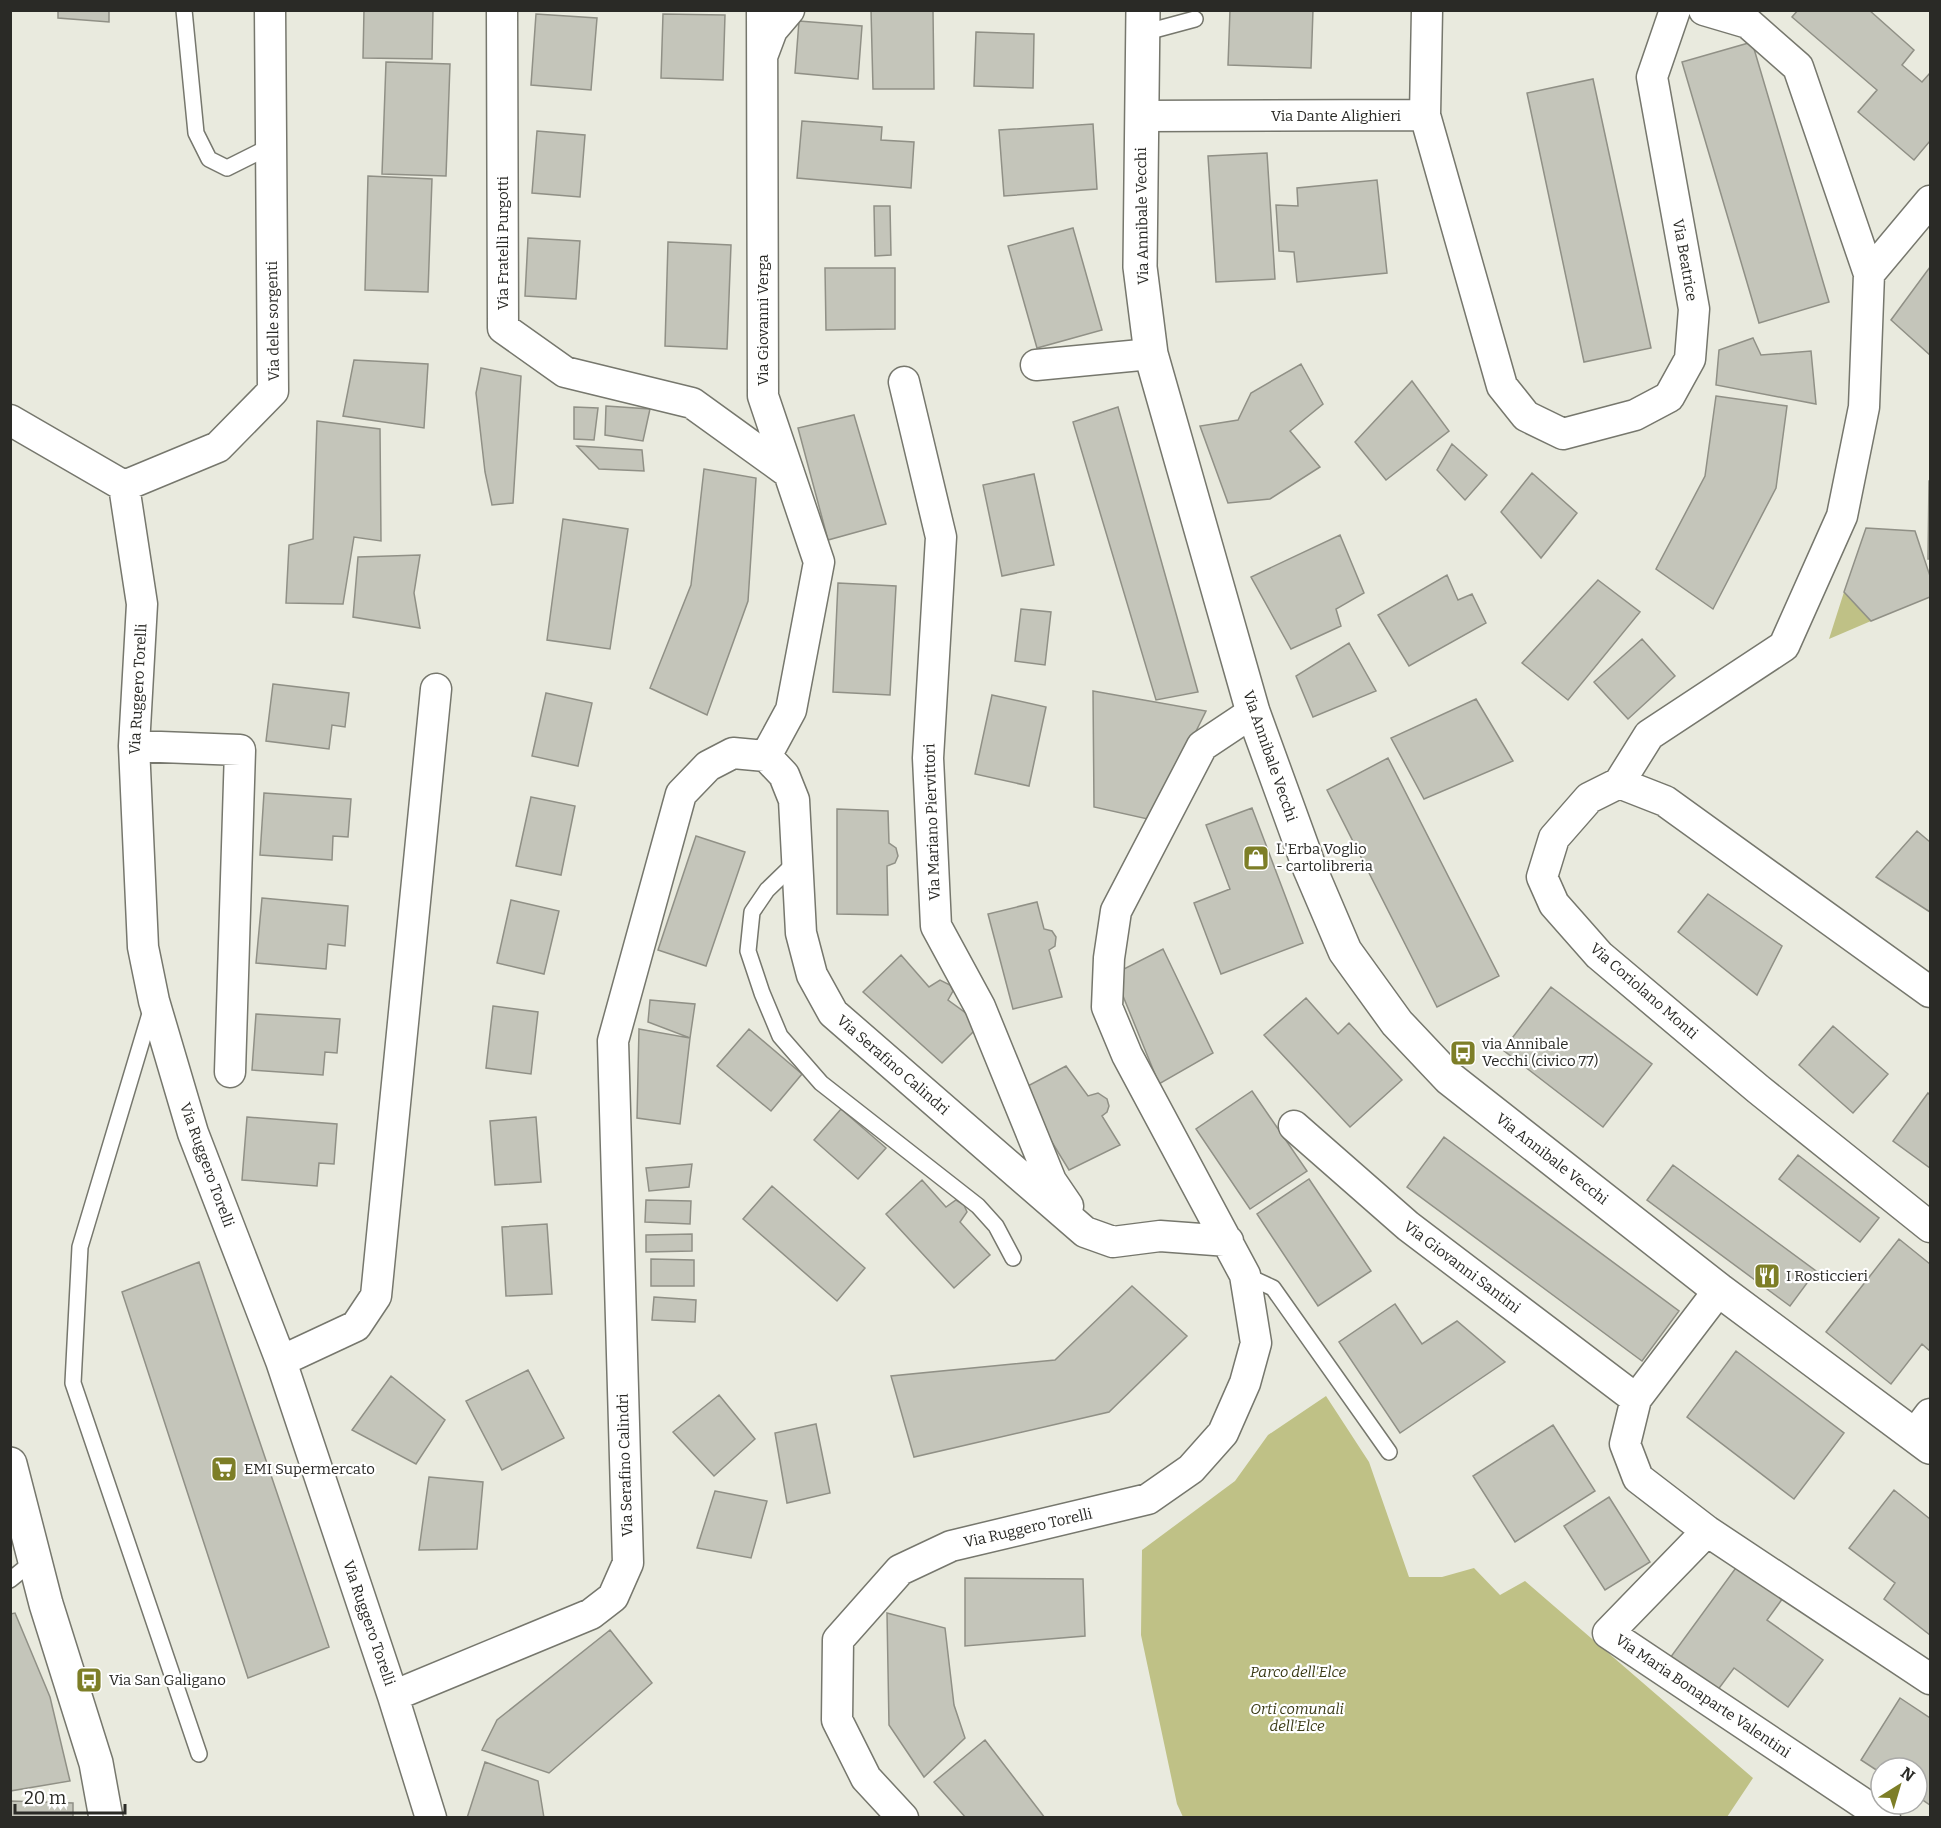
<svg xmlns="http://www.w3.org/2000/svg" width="1941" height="1828" font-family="Bitter,serif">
  <rect width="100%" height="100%" fill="#e9eade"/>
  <!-- green -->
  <path fill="#bfc186" d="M1844 592 1871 621 1829 639Z
    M1326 1396 1369 1462 1409 1577H1442L1474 1568 1500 1595 1525 1581 1753 1778 1727 1817H1183L1177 1804 1141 1635 1142 1550 1235 1481 1268 1435Z"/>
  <!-- building -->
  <path fill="#c4c5ba" stroke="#909086" stroke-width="1.5" d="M58 10H109V22L58 18Z
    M364 10H433L432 59 363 58Z
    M871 10H933L934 89H873Z
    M1230 10H1313L1311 68 1228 65Z
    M1798 10H1869L1914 50 1902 65 1922 82 1930 73V141L1914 160 1858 112 1877 90 1792 17Z
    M536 14 597 18 591 90 531 85Z
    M663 14 725 15 723 80 661 78Z
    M799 21 862 26 858 79 795 73Z
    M976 32 1034 34 1033 88 974 86Z
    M1752 42 1829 302 1759 323 1682 62Z
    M386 62 450 64 446 176 382 174Z
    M1593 79 1651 348 1584 362 1527 93Z
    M802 121 882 127 881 140 914 142 911 188 797 178Z
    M1093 124 1097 189 1004 196 999 130Z
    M537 131 585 135 580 197 532 193Z
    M1267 153 1275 279 1216 282 1208 156Z
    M368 176 432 179 428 292 365 290Z
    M1377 180 1387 273 1297 282 1294 252 1279 251 1276 205 1298 206 1297 188Z
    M874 206H890L891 255 875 256Z
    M1073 228 1102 330 1037 348 1008 246Z
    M528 238 580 241 576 299 525 296Z
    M668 242 731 245 727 349 665 346Z
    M1930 267V355L1891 320Z
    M825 268H895V329L826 330Z
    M1753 338 1761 355 1811 351 1816 404 1716 385 1719 350Z
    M354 360 428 364 424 428 343 416Z
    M1301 364 1323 404 1290 431 1320 467 1270 499 1228 503 1200 426 1238 420 1251 393Z
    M481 368 521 376 513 503 492 505 485 472 476 393Z
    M1412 381 1449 431 1386 480 1355 442Z
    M1716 396 1787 406 1776 488 1713 609 1656 569 1705 476Z
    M606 406 650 409 643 441 605 435Z
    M574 407 598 408 594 440 574 439Z
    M1118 407 1198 692 1156 700 1073 422Z
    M854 415 886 524 828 540 798 428Z
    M317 421 380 429 381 541 354 537 343 604 286 603 289 545 313 539Z
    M1452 444 1487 475 1465 500 1437 470Z
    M577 446 642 450 644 471 599 469Z
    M704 469 756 478 748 601 707 715 650 688 691 585Z
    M1532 473 1577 513 1541 558 1501 512Z
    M1034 474 1054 565 1002 576 983 485Z
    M1929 481H1930V559H1928Z
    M563 519 628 529 610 649 547 640Z
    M1866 528 1915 531 1930 576V597L1871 621 1844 592Z
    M1340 535 1364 593 1336 609 1341 626 1291 649 1251 577Z
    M420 555 414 593 420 628 353 617 358 557Z
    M1447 575 1458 600 1472 594 1486 623 1409 666 1378 615Z
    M1598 580 1640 612 1568 700 1522 663Z
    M838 583 896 586 890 695 833 692Z
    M1021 609 1051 612 1045 665 1015 661Z
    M1642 639 1675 676 1628 719 1594 682Z
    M1349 643 1376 691 1313 717 1296 676Z
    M273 684 349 693 345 727 332 725 329 749 266 741Z
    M1093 691 1206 711 1152 820 1094 807Z
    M546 693 592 703 578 766 532 756Z
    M992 695 1046 707 1029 786 975 774Z
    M1476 699 1513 761 1424 799 1391 738Z
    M1388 758 1499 976 1437 1007 1327 790Z
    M264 793 351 799 348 837 333 836 332 860 260 855Z
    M531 797 575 806 561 875 516 866Z
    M1252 808 1303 943 1221 974 1194 903 1230 889 1206 825Z
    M837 809 888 811 889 843 896 848 898 856 895 863 887 866 888 915 837 914Z
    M1917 831 1930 842V912L1876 877Z
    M696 836 745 852 706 966 658 950Z
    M1708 894 1782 946 1757 995 1678 932Z
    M262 898 348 906 345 946 328 944 326 969 256 963Z
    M511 900 559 911 544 974 497 963Z
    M1037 902 1044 929 1052 931 1056 937 1055 946 1049 950 1062 997 1013 1009 988 914Z
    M1163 949 1213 1053 1159 1084 1114 974Z
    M901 955 929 987 940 980 950 985 953 991 948 1000 981 1024 942 1063 863 992Z
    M1551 987 1652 1064 1603 1127 1503 1050Z
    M1306 998 1338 1034 1349 1023 1402 1080 1350 1127 1264 1035Z
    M650 1000 695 1004 690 1038 648 1022Z
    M493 1006 538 1012 531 1074 486 1068Z
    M256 1014 340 1019 337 1053 325 1052 323 1075 252 1070Z
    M1833 1026 1888 1074 1853 1113 1799 1065Z
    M639 1029 690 1038 680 1124 637 1118Z
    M749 1029 802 1074 771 1111 717 1066Z
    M1066 1066 1088 1096 1098 1093 1107 1099 1109 1106 1107 1112 1102 1116 1120 1145 1069 1170 1020 1090Z
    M1252 1091 1307 1171 1250 1209 1196 1129Z
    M1928 1093 1930 1095V1168L1893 1141Z
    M841 1109 886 1148 858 1179 814 1140Z
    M247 1117 337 1124 334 1164 319 1163 317 1186 242 1180Z
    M536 1117 541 1182 495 1185 490 1121Z
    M1444 1137 1679 1311 1642 1361 1407 1187Z
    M1798 1155 1879 1218 1860 1242 1779 1179Z
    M692 1164 689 1187 649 1191 646 1168Z
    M1673 1165 1816 1271 1790 1306 1647 1200Z
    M1309 1179 1371 1271 1318 1306 1257 1214Z
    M922 1180 946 1207 956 1200 964 1205 967 1212 960 1222 990 1255 954 1288 886 1214Z
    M772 1186 865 1268 837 1301 743 1219Z
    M646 1200 691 1201 690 1224 645 1222Z
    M547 1224 552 1294 506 1296 502 1227Z
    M692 1234V1251L646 1252V1235Z
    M1899 1239 1930 1264V1351L1922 1344 1891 1384 1826 1332Z
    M651 1259 694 1260V1286H651Z
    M199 1262 329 1647 248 1678 122 1292Z
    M1132 1286 1187 1336 1109 1412 914 1457 891 1376 1055 1360Z
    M654 1297 696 1300 695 1322 652 1320Z
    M1395 1304 1422 1344 1457 1321 1505 1362 1400 1433 1339 1342Z
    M1736 1351 1844 1433 1794 1499 1687 1417Z
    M528 1370 564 1438 502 1470 466 1401Z
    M391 1376 445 1420 416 1464 352 1430Z
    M719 1395 755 1439 714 1476 673 1432Z
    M816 1424 830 1493 787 1503 775 1433Z
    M1553 1425 1595 1491 1515 1542 1473 1476Z
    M429 1477 483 1482 477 1549 419 1550Z
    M1894 1490 1930 1519V1635L1884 1599 1895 1583 1849 1548Z
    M715 1491 767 1501 751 1558 697 1548Z
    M1609 1497 1650 1562 1605 1590 1564 1526Z
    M1738 1565 1783 1598 1767 1620 1823 1660 1788 1707 1734 1668 1717 1691 1670 1658Z
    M965 1578 1083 1579 1085 1636 965 1646Z
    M15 1613 50 1697 70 1781 10 1791V1614Z
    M887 1613 945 1628 954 1705 965 1738 924 1777 889 1725Z
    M610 1630 652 1683 549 1773 482 1750 497 1720Z
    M1900 1698 1930 1718V1805L1917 1796V1768H1881V1773L1861 1760Z
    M985 1740 1045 1818H966L934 1782Z
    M485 1762 538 1781 544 1818H467Z
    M10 1801 73 1803V1818H10Z"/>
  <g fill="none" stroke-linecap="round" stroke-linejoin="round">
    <defs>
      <path id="lane" d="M184 10 196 133 209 159 227 168 271 146
        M1143 33 1195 19
        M797 861 767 890 752 912 748 951 762 993 780 1036 821 1083 978 1206 996 1226 1013 1258
        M152 1007 80 1247 73 1383 199 1754
        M1245 1275 1273 1288 1389 1452
        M10 1580 36 1559"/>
      <path id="street" d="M502 10 503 328 565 372 692 403 789 473
        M762 10 763 396 819 562 791 710 766 756
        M1427 10 1425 115 1502 386 1526 416 1563 434 1635 415 1669 397 1690 359 1694 309 1652 77 1675 10
        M763 54 772 30 789 10
        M1142 116 1425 115
        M1869 274 1930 201
        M1036 365 1151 354
        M904 382 941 537 928 758 936 926 980 1007 1051 1181 1068 1206
        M10 420 124 486 218 447 273 391 270 10
        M124 486 142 604 134 746 143 947 154 1001 193 1133 281 1361 393 1696 431 1818
        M134 746 240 750 230 1072
        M1619 783 1649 735 1784 646 1842 516 1864 407 1869 274 1798 67 1748 23 1704 10
        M1930 992 1665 801 1619 783 1589 798 1554 838 1542 877 1554 904 1599 955 1758 1089 1930 1227
        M1294 1126 1408 1226 1636 1399
        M1719 1290 1636 1399 1625 1444 1638 1478 1707 1531 1930 1679
        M281 1361 356 1326 376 1296 436 689
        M1914 1435 1930 1414
        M1707 1531 1608 1633 1885 1818
        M393 1696 591 1614 613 1597 628 1563 613 1041 681 794 708 766 733 753 766 756 784 775 794 800 801 933 812 975 833 1013 1085 1232 1113 1242 1160 1236 1228 1241
        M903 1818 866 1778 837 1720 838 1640 900 1570 951 1546 1148 1499 1191 1469 1223 1433 1245 1383 1256 1343 1245 1275 1127 1055 1107 1007 1109 958 1116 911 1202 746 1253 712"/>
      <path id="secondary" d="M1143 10 1140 267 1151 354 1253 712 1310 869 1345 951 1397 1023 1449 1078 1719 1290 1930 1447
        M10 1464 46 1604 96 1763 106 1818"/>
    </defs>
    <!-- lane casing -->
    <use href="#lane" stroke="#76776d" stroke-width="18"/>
    <!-- street casing -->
    <use href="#street" stroke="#76776d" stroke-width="33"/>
    <!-- secondary casing -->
    <use href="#secondary" stroke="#76776d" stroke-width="36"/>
    <!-- lane -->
    <use href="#lane" stroke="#fff" stroke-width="15"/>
    <!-- street -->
    <use href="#street" stroke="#fff" stroke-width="30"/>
    <!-- secondary -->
    <use href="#secondary" stroke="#fff" stroke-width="33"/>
  </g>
  <!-- icons -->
  <defs>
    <symbol id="shop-square" viewBox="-11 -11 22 22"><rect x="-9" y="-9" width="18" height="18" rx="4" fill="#7d7e27" stroke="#fff"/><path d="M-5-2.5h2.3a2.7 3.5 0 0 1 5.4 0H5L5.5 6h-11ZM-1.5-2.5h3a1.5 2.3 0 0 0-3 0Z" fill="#fff"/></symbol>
    <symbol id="bus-square" viewBox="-11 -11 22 22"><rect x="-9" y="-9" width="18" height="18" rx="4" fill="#7d7e27" stroke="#fff"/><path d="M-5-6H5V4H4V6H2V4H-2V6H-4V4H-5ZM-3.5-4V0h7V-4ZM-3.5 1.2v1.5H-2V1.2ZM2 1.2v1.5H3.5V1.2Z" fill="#fff"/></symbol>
    <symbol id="restaurant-square" viewBox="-11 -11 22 22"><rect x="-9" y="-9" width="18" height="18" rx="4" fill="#7d7e27" stroke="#fff"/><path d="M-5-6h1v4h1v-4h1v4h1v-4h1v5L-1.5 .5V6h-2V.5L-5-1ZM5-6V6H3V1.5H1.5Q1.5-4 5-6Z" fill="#fff"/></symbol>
    <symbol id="supermarket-square" viewBox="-11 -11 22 22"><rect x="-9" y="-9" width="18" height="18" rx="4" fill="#7d7e27" stroke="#fff"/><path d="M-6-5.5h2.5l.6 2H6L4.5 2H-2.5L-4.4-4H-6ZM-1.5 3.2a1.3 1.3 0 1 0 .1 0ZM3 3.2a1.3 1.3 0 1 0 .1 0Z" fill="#fff"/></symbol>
  </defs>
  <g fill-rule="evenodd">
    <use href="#shop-square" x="1241" y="843" width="30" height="30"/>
    <use href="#bus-square" x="1448" y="1038" width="30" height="30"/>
    <use href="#restaurant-square" x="1752" y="1261" width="30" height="30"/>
    <use href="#supermarket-square" x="209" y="1454" width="30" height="30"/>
    <use href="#bus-square" x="74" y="1665" width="30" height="30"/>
  </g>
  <g text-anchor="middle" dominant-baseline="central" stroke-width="4.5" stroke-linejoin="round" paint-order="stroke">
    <!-- street labels -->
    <g font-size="15" fill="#2a2a26" stroke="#fff">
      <text x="1336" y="116">Via Dante Alighieri</text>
      <text transform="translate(1142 216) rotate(-91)">Via Annibale Vecchi</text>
      <text transform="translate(503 243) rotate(-90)">Via Fratelli Purgotti</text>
      <text transform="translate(1685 260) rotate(80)">Via Beatrice</text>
      <text transform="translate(763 320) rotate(-90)">Via Giovanni Verga</text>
      <text transform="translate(273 321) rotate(-91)">Via delle sorgenti</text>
      <text transform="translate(138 689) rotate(-87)">Via Ruggero Torelli</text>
      <text transform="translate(1270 756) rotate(71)">Via Annibale Vecchi</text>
      <text transform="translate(932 822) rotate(-92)">Via Mariano Piervittori</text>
      <text transform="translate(1644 991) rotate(41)">Via Coriolano Monti</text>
      <text transform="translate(893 1065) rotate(41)">Via Serafino Calindri</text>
      <text transform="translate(1552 1159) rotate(38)">Via Annibale Vecchi</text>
      <text transform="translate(207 1165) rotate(70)">Via Ruggero Torelli</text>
      <text transform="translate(1462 1267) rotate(37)">Via Giovanni Santini</text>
      <text transform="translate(625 1465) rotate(-92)">Via Serafino Calindri</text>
      <text transform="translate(1028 1528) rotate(-13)">Via Ruggero Torelli</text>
      <text transform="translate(369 1623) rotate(71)">Via Ruggero Torelli</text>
      <text transform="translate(1703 1696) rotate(34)">Via Maria Bonaparte Valentini</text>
    </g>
    <!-- poi labels -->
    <g font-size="15" fill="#2a2a26" stroke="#fff" text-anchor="start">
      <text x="1276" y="849">L'Erba Voglio<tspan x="1276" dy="17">- cartolibreria</tspan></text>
      <text x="1482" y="1044">via Annibale<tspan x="1482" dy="17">Vecchi (civico 77)</tspan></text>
      <text x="1786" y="1276">I Rosticcieri</text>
      <text x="244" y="1469">EMI Supermercato</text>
      <text x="109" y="1680">Via San Galigano</text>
    </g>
    <!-- park labels -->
    <g font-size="15" font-style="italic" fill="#3a3a15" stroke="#fff">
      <text x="1298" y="1672">Parco dell'Elce</text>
      <text x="1297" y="1709">Orti comunali<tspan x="1297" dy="17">dell'Elce</tspan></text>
    </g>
  </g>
  <!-- border -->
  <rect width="1941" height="1828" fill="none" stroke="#2a2a26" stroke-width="24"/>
  <!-- north arrow -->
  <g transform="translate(1899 1786) rotate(37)"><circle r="28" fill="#ffffff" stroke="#aaaaa8" stroke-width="1.5"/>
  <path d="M0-4.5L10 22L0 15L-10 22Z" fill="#7d7e27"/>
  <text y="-9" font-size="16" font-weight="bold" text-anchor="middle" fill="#2a2a26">N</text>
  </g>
  <!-- scale -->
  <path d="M15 1804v9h110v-9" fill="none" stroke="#2a2a26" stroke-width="3"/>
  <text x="24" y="1804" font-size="18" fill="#2a2a26" stroke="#ffffff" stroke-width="4.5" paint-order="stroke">20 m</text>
</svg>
